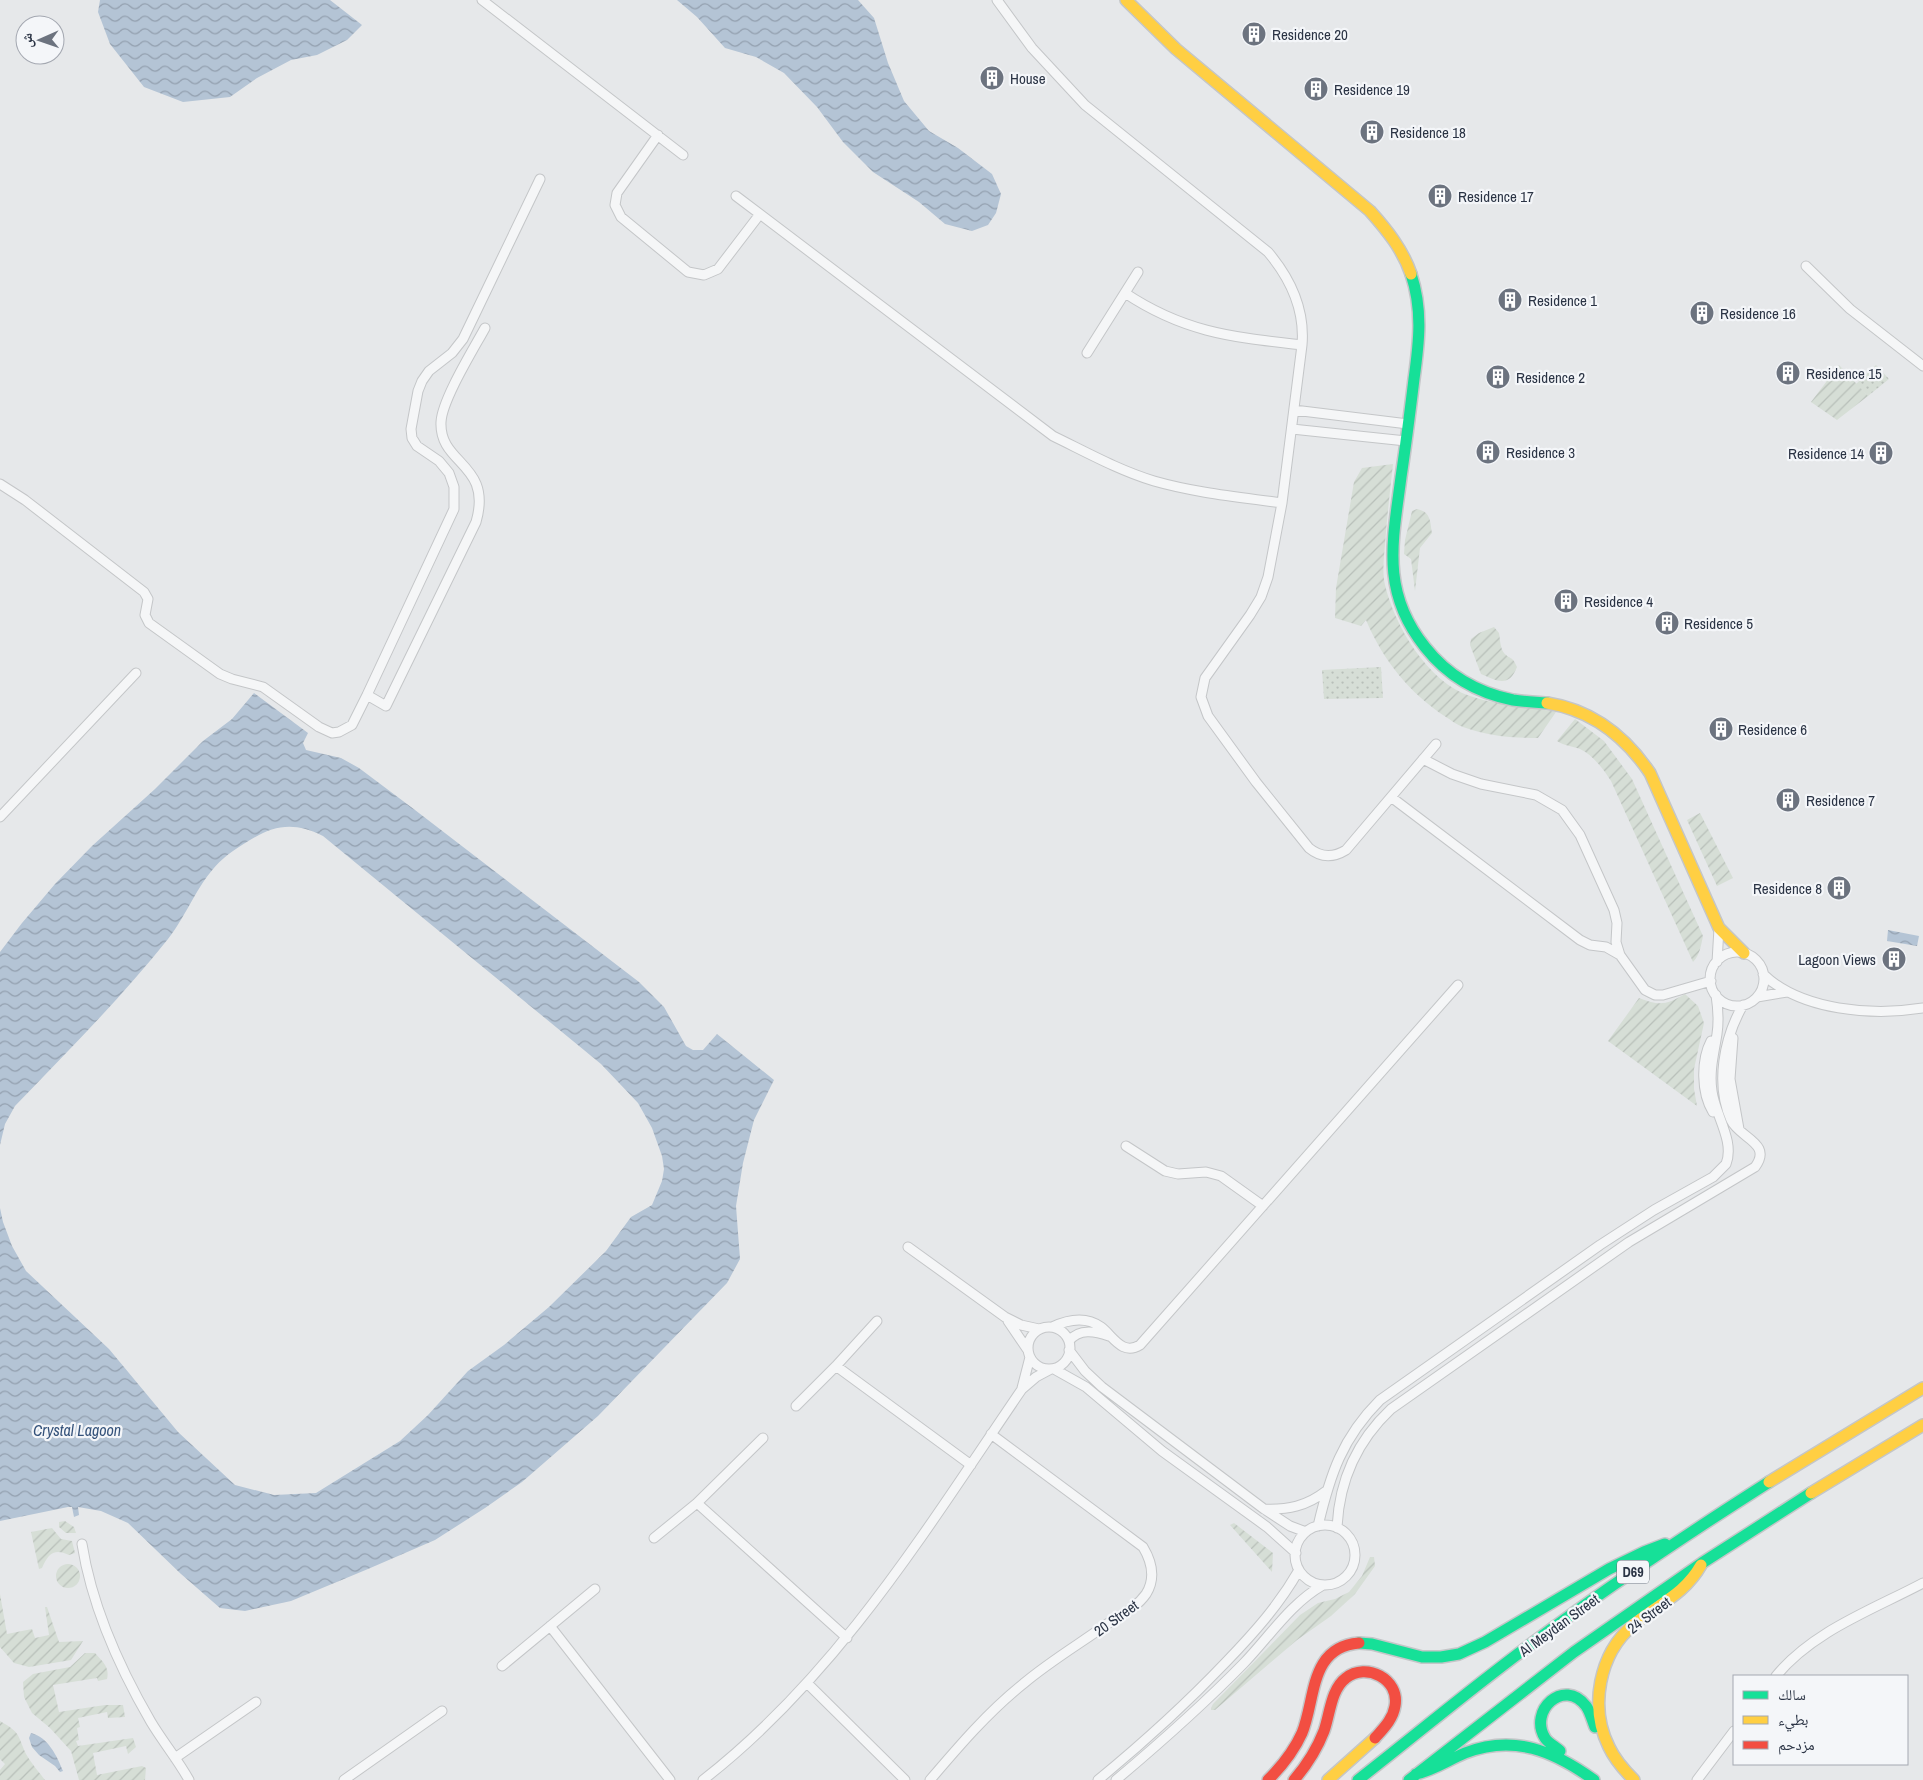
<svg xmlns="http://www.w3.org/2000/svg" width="1923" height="1780" font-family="'Archivo Narrow','Noto Naskh Arabic',sans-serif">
  <defs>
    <pattern id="grass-dots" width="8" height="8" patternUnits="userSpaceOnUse" patternTransform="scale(1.25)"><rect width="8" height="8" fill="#d6ded6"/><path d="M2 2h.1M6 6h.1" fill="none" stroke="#b8bfb9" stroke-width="1.8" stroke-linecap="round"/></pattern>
    <pattern id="garden-furrows" width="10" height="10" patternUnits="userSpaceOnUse" patternTransform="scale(1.25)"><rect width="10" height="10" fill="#d6ded6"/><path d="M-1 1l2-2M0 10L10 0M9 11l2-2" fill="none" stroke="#b8bfb9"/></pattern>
    <pattern id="water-waves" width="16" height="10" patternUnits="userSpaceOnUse" patternTransform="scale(1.25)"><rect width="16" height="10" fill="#b4c4d5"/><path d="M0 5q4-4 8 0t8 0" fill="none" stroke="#93a0af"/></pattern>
  </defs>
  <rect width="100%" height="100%" fill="#e6e8ea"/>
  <!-- grass -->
  <path fill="url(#grass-dots)" d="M1876 365 1889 379 1868 396 1856 384Z
    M1381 667 1383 698 1324 699 1322 670Z"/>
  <!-- garden -->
  <path fill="url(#garden-furrows)" d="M1839 365 1868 396 1837 420 1811 402Z
    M1393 464C1390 491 1387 517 1385 544 1384 557 1382 573 1385 585 1395 627 1428 682 1470 696 1499 706 1527 706 1556 712L1538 738C1512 738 1487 736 1463 727 1457 725 1451 720 1446 717 1409 693 1383 660 1366 620L1361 626 1335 618 1336 588 1354 482 1362 468Z
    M1417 509C1431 512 1430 521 1432 533L1420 548 1415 591 1411 559 1404 554 1405 540 1412 511Z
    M1494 627 1499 633C1500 638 1500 648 1504 653 1510 660 1512 655 1517 667 1509 688 1497 681 1481 674L1470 645 1471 639 1479 633Z
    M1575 719 1604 741 1632 779 1703 936C1701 945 1700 955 1693 962L1611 781C1604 770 1593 755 1580 749 1572 746 1565 746 1557 741Z
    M1700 813 1733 878 1717 886 1687 820Z
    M1685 994 1698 1006 1704 1023 1694 1069V1089L1697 1106 1608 1041 1639 998C1660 1006 1666 1005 1685 994Z
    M65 1521 74 1527 76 1533H66L59 1527V1522Z
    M1234 1523 1273 1553 1272 1572 1230 1525Z
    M52 1528 61 1539 72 1541 75 1553 69 1555C55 1548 48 1553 42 1568L39 1569 31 1532Z
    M1370 1557H1374L1375 1566 1355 1594 1331 1616 1297 1640 1215 1710H1211V1708L1213 1704 1300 1615 1318 1603 1335 1599 1349 1592 1362 1576Z
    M56 1576a12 12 0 1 1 24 0a12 12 0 1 1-24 0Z
    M0 1594 7 1634 32 1629 35 1638 49 1635 45 1607H47L59 1642 83 1641 71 1660 29 1667 14 1663 0 1647Z
    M85 1653H95C102 1661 110 1667 107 1679L98 1681 97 1678 53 1685 59 1712 105 1705H123L125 1717 108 1718 107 1712 78 1718 80 1727 77 1728 79 1740 76 1741 78 1746 133 1738 136 1747 128 1754 126 1746 93 1753 97 1775 142 1766 146 1768 145 1780H79L71 1751 50 1728 32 1713 24 1697 23 1682 33 1674 70 1667Z
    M0 1721C21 1733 17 1734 26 1754 31 1763 39 1772 45 1780H0V1770L5 1764 0 1759Z"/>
  <!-- water -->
  <path fill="url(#water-waves)" d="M100 0H330L362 25 347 40 317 55 291 60 257 78 230 97 183 102 144 87 110 44 98 12Z
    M677 0H858L874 18 888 63 904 101 929 131 958 148 992 174 1001 194 996 213 988 225 972 231 945 224 919 202 873 172 843 142 817 107 784 73 756 57 725 48 697 17Z
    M254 693 308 733 303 743 306 750 341 758 359 768 415 810 639 982 664 1007 686 1046 693 1050H703L717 1034 774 1080 754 1120 743 1163 736 1206 740 1259 727 1283 598 1416 522 1482 485 1508 435 1540 368 1569 291 1601 245 1611 220 1608 181 1574 128 1523 101 1511 78 1507 79 1515 74 1517 72 1507H68L0 1521V1208L3 1222 12 1246 26 1271 109 1349 178 1432 235 1485 274 1495 316 1493 400 1441 428 1415 468 1371 504 1345 549 1307 606 1251 631 1217 652 1205 662 1181 664 1169 662 1156 652 1128 638 1103 601 1064 323 836C291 820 271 826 242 845 236 849 229 853 224 858 199 879 188 914 168 939 121 998 67 1052 15 1106L5 1124 0 1145V952L22 923 55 884 92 846 155 789 203 741 232 719Z
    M1888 930 1919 936 1917 946 1887 941Z
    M31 1733C48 1737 57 1756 63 1771L60 1772 55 1766 39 1755 32 1747 29 1738Z"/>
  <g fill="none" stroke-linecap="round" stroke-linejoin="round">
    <defs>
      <path id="street" d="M482 0 683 155
        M997 0 1032 48 1085 105 1268 252C1290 278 1305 310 1302 345L1282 503 1268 577 1261 597 1250 615 1205 678 1201 697 1208 716 1256 782 1309 848C1321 858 1333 858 1346 850L1436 744
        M658 135 617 193 615 205 621 217 688 272 704 275 718 269 760 214
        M736 196 1053 436C1086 452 1118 470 1154 481 1196 493 1239 497 1282 503
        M1806 266 1850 309 1923 366
        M1125 293C1185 333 1233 337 1302 345
        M1087 353 1138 272
        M1294 410 1408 424
        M1292 429 1406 441
        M0 484 25 500 144 592 148 599 145 615 149 623 220 674 232 679 263 687 319 727 332 733 339 732 352 725 367 695 454 509V487L449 473 439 461 417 446 412 438 411 429 418 391 422 381 429 371 452 353 463 339 540 179
        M367 695 386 706 476 522C493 463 439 465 441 422 442 400 473 350 485 328
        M1423 759 1452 774 1481 784 1536 795 1562 810 1580 835 1614 910 1617 923 1616 942 1620 955 1645 990 1655 995H1663L1711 981
        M1391 797 1580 940 1590 945 1606 947 1620 955
        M0 817 136 673
        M1710 979a27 27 0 1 1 54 0a27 27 0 1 1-54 0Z
        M1717 962 1719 928
        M1763 974C1801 1011 1873 1016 1923 1008
        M1757 997 1787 992
        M1733 1038 1730 1079 1739 1129
        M1711 1041C1701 1060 1701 1093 1713 1112
        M1126 1146 1165 1171 1178 1174 1206 1172 1221 1176 1263 1206
        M908 1247 1005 1317 1021 1325 1039 1329
        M1008 1321 1027 1349
        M1028 1348a21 21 0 1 1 42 0a21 21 0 1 1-42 0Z
        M1052 1327C1067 1320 1086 1316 1101 1327 1113 1336 1122 1356 1140 1345L1458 985
        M1069 1341C1079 1328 1095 1331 1109 1336
        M1069 1350 1085 1371 1102 1387 1264 1509 1290 1526 1306 1532
        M836 1366 971 1465
        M1054 1369 1086 1387 1162 1451 1267 1527 1296 1553
        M1022 1388 1030 1357
        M796 1406 836 1366 877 1321
        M697 1503 847 1638
        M1264 1509C1288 1510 1307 1506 1326 1491
        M1295 1555a30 30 0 1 1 60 0a30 30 0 1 1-60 0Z
        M1318 1526C1330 1475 1342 1438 1380 1400L1600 1245 1654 1210 1713 1177 1726 1164C1735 1141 1715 1115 1712 1091 1709 1071 1714 1053 1717 1034 1719 1021 1718 1008 1716 995
        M1337 1528C1339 1481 1357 1441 1391 1409L1629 1242 1755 1167C1773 1143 1739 1138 1731 1120 1715 1084 1724 1038 1743 1005
        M654 1538 697 1503 763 1438
        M82 1544C92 1607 119 1667 151 1722 163 1742 178 1760 189 1780
        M550 1626 670 1780
        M502 1666 595 1589
        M1776 1676C1813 1631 1872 1610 1923 1583
        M808 1684 905 1780
        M175 1758 256 1702
        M344 1780 442 1711
        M703 1780C838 1675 927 1528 1022 1389L1036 1377 1051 1369
        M930 1780C959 1746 988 1712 1023 1684 1050 1661 1081 1643 1110 1622 1123 1614 1137 1607 1146 1594 1156 1578 1152 1562 1143 1547L991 1434
        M1098 1780C1143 1743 1186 1704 1226 1662 1254 1633 1279 1605 1299 1570
        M1116 1780C1160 1743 1203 1705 1244 1663 1269 1637 1291 1603 1323 1585
        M1697 1780 1734 1731"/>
      <path id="fast" d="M1411 274C1423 310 1419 343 1414 379 1410 412 1406 444 1401 477 1393 540 1380 591 1425 647 1447 675 1478 693 1513 700 1525 702 1536 702 1547 703
        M1359 1643 1372 1644 1422 1657H1441L1459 1654 1485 1642 1609 1569 1644 1552 1665 1544
        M1560 1751C1556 1747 1548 1743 1545 1738 1528 1711 1564 1677 1586 1706 1590 1711 1592 1720 1595 1727
        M1416 1774C1434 1770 1448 1760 1465 1753 1514 1734 1554 1751 1594 1780
        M1358 1780C1417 1734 1474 1686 1534 1642 1610 1585 1689 1533 1769 1482
        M1409 1780 1574 1652 1702 1563 1811 1493"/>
      <path id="slow" d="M1126 0 1176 49 1370 211C1387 230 1403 250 1411 274
        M1547 703C1592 710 1625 736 1650 773L1719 928 1744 953
        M1769 1482 1923 1388
        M1811 1493 1923 1425
        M1328 1780 1375 1738
        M1634 1780C1624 1770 1615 1760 1609 1747 1589 1707 1599 1654 1633 1625 1658 1604 1684 1595 1701 1565"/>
      <path id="jam" d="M1268 1780C1282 1766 1294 1751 1302 1733 1316 1699 1309 1647 1359 1643
        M1294 1780C1307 1765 1317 1749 1324 1731 1330 1714 1331 1689 1346 1678 1366 1662 1400 1679 1395 1706 1393 1719 1384 1728 1375 1738"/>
    </defs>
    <!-- street casing -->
    <use href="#street" stroke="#c4c6c8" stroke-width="11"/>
    <!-- fast casing -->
    <use href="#fast" stroke="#c4c6c8" stroke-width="14"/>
    <!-- slow casing -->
    <use href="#slow" stroke="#c4c6c8" stroke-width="14"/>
    <!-- jam casing -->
    <use href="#jam" stroke="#c4c6c8" stroke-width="14"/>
    <!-- street -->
    <use href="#street" stroke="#f5f6f7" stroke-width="9"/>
    <!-- fast -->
    <use href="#fast" stroke="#16e098" stroke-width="11"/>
    <!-- slow -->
    <use href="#slow" stroke="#ffcf43" stroke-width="11"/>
    <!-- jam -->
    <use href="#jam" stroke="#f24e42" stroke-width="11"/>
  </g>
  <!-- icons -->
  <defs>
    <symbol id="building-disc" viewBox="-11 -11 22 22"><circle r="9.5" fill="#6c737f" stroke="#f4f6f9"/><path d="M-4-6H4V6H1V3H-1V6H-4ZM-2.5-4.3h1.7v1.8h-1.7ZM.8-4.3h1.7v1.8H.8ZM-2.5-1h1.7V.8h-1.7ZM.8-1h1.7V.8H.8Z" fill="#fff"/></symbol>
  </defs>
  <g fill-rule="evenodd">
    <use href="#building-disc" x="1240" y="20" width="28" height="28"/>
    <use href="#building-disc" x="978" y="64" width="28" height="28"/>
    <use href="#building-disc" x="1302" y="75" width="28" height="28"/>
    <use href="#building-disc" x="1358" y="118" width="28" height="28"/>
    <use href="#building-disc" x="1426" y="182" width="28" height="28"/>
    <use href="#building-disc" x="1496" y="286" width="28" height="28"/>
    <use href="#building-disc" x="1688" y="299" width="28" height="28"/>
    <use href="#building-disc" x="1774" y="359" width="28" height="28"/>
    <use href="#building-disc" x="1484" y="363" width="28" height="28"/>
    <use href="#building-disc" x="1474" y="438" width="28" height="28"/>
    <use href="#building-disc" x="1867" y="439" width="28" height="28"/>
    <use href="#building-disc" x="1552" y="587" width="28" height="28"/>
    <use href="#building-disc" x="1653" y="609" width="28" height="28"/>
    <use href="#building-disc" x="1707" y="715" width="28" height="28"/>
    <use href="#building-disc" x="1774" y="786" width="28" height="28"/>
    <use href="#building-disc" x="1825" y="874" width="28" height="28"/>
    <use href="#building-disc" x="1880" y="945" width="28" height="28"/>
  </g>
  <g text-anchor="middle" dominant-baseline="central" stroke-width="4.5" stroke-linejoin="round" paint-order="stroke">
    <!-- shield labels -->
    <rect fill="#f4f6f9" stroke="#676e7b" stroke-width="1" x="1617" y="1560.5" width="32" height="23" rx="4"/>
    <g font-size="14" font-weight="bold" fill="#2b3445">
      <text x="1633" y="1572">D69</text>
    </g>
    <!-- poi labels -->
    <g font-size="15" fill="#2b3445" stroke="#f4f6f9" text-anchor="start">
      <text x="1272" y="34">Residence 20</text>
      <text x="1010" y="78">House</text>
      <text x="1334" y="89">Residence 19</text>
      <text x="1390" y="132">Residence 18</text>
      <text x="1458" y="196">Residence 17</text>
      <text x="1528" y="300">Residence 1</text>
      <text x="1720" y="313">Residence 16</text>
      <text x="1806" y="373">Residence 15</text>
      <text x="1516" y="377">Residence 2</text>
      <text x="1506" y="452">Residence 3</text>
      <text x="1864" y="453" text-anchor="end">Residence 14</text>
      <text x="1584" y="601">Residence 4</text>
      <text x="1684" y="623">Residence 5</text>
      <text x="1738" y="729">Residence 6</text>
      <text x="1806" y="800">Residence 7</text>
      <text x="1822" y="888" text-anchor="end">Residence 8</text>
      <text x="1876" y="959" text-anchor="end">Lagoon Views</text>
    </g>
    <!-- street labels -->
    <g font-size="15" fill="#2b3445" stroke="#f4f6f9">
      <text transform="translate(1649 1615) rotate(-37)">24 Street</text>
      <text transform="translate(1116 1618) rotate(-36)">20 Street</text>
      <text transform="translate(1559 1625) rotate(-36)">Al Meydan Street</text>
    </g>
    <!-- water labels -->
    <g font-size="16" font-style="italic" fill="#34527a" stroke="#f4f6f9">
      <text x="77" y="1430">Crystal Lagoon</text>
    </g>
  </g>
  <!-- legend -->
  <rect x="1733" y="1675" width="175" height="90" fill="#f4f6f9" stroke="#a4a8b1"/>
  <rect x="1743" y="1691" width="25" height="8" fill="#16e098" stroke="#a4a8b1"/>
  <text x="1778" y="1700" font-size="15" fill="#2b3445">سالك</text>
  <rect x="1743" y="1716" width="25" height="8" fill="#ffcf43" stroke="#a4a8b1"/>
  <text x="1778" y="1725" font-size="15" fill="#2b3445">بطيء</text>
  <rect x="1743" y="1741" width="25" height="8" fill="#f24e42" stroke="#a4a8b1"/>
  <text x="1778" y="1750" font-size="15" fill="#2b3445">مزدحم</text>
  <!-- north arrow -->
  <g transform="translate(40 40) rotate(268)"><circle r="24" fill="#f4f6f9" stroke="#a4a8b1"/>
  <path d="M0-4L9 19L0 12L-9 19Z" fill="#6c737f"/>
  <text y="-8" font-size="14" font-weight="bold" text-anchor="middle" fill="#2b3445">ش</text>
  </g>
</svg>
